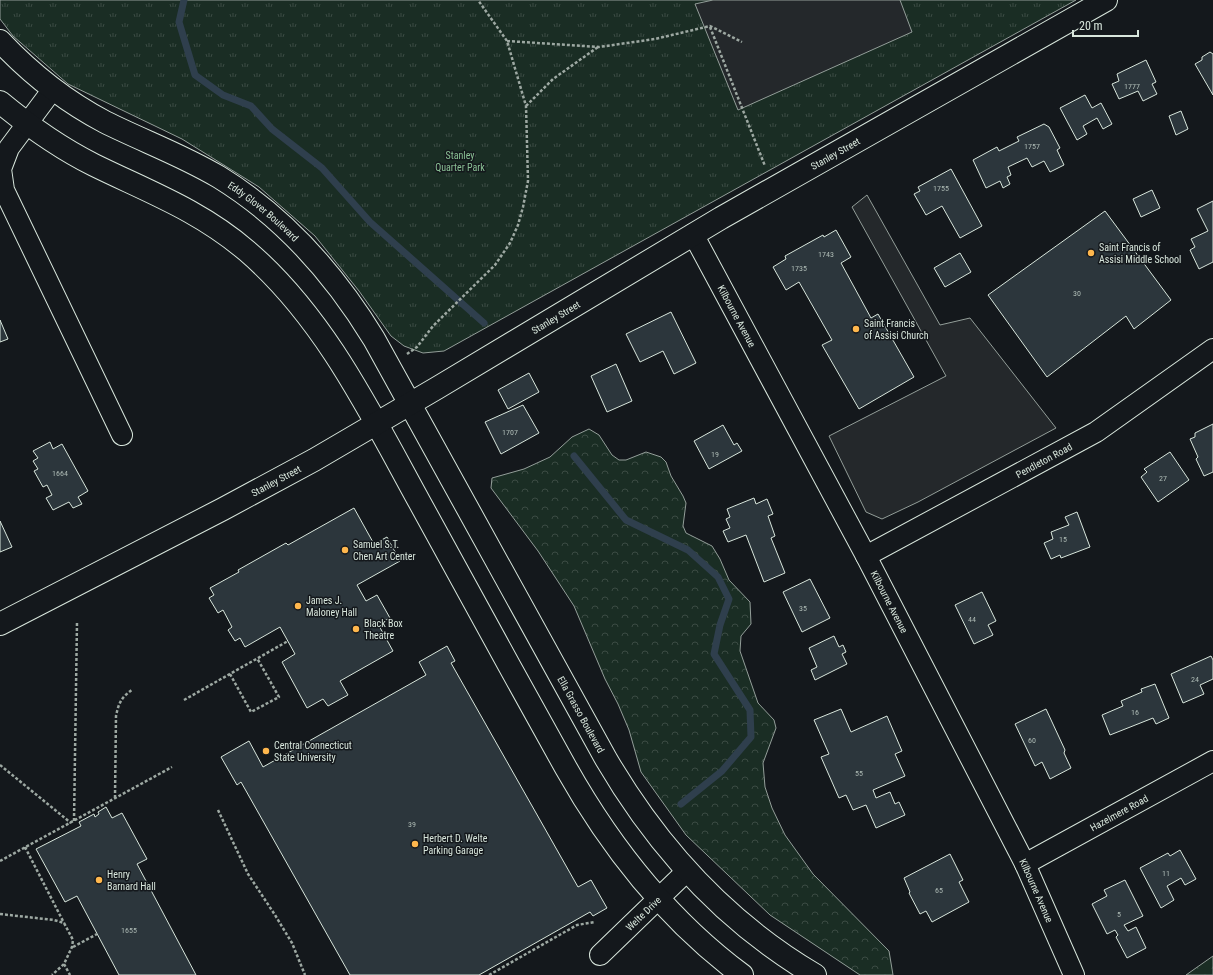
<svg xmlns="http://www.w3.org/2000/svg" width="1213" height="975" font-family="'Roboto Condensed',sans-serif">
  <defs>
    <pattern id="forest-crowns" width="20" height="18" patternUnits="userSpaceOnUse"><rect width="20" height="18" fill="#1a2d24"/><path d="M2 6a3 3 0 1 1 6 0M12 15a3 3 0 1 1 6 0" fill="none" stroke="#3b4b43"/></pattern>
    <pattern id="park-tufts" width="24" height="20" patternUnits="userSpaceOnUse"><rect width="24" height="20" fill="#1a2d24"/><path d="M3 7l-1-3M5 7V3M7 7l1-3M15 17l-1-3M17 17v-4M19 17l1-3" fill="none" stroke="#3b4b43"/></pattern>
  </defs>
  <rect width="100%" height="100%" fill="#14181c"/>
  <!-- forest -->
  <path fill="url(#forest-crowns)" stroke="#939e99" d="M589 429 599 435 612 455 619 460H626L646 452 661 457 666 462 671 476 683 496 686 503 683 526 686 533 712 546 720 559 729 580 750 602 751 624 741 636 740 651 758 703 774 720 776 728 763 763 765 787 772 808 785 835 813 874 889 951 893 975H860L770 915 686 835 641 772 629 730 618 704 605 679 574 606 538 551 491 488 492 478 524 469 550 457 572 437Z
    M1213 956V975H1186Z"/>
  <!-- park -->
  <path fill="url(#park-tufts)" stroke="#939e99" d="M0 0H1076L444 351 423 353 404 346 391 336 359 291 315 236 259 187 182 139 68 84 13 36 0 19Z"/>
  <!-- parking -->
  <path fill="#24282b" stroke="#939e99" d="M713 0H900L912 32 738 110 695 4Z
    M867 195 940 325 970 318 1056 428 918 502 882 519 866 512 829 436 946 376 852 207Z"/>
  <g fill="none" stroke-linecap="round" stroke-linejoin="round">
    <!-- stream -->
    <path stroke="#2f3f4d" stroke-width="7" d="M184 0 179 22 195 75 223 95 251 106 272 129 322 168 370 222 484 323
      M574 456 626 520 688 550 718 577 729 599 720 625 714 654 750 710 751 737 722 771 681 804"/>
  </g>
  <!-- building -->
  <path fill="#2c363c" stroke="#d8e6dc" d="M1210 52 1213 54V95L1195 64 1202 60V57Z
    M1146 60 1156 82 1152 84 1157 94 1143 101 1138 91 1119 99 1112 84 1119 81 1117 74Z
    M1085 95 1092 108 1101 103 1112 124 1103 129 1097 118 1083 126 1087 134 1077 140 1060 108Z
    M1181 111 1188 129 1176 135 1169 116Z
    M1044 124 1049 127 1060 148 1057 150 1064 165 1050 172 1044 161 1032 167 1027 158 1008 167 1011 175 1007 177 1010 184 1003 188 1000 181 986 188 973 160 997 147 999 151 1019 141 1017 137Z
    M951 169 982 226 960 238 942 206 926 215 914 194 920 191 918 187Z
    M1152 190 1160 208 1141 217 1133 199Z
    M1213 201V262L1199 269 1190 250 1195 247 1191 239 1208 231 1197 209Z
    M1105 211 1171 300 1134 329 1126 316 1047 377 988 295Z
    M836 230 851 257 841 263 871 318 878 314 914 377 859 409 822 345 832 340 799 282 786 290 773 267 786 259 785 256 823 235 824 237Z
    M960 253 971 272 945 287 934 268Z
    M671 312 696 363 674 374 663 351 640 362 626 334Z
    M0 320 8 339 0 342Z
    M616 364 632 401 607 412 591 376Z
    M529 373 539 392 508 409 498 390Z
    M523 405 539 433 501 454 485 422Z
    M1213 424V472L1204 476 1196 459 1198 457 1190 439 1195 437V433Z
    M723 425 734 445 737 443 742 451 709 469 694 441Z
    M50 442 53 449 62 444 88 491 78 497 82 504 73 508 69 502 53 510 46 498 52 495 47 485 43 487 34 471 38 469 33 461 38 458 33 451Z
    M1170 452 1189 480 1158 502 1141 477 1147 472 1144 469Z
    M754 498 756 504 767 499 773 514 768 516 775 536 771 538 785 573 764 582 746 535 728 542 723 531 730 528 726 519 730 517 727 509Z
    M354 508 374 544 387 537 400 561 357 585 366 601 377 595 390 618 378 624 393 651 340 681 348 695 328 706 323 699 307 708 282 662 295 654 280 627 245 647 240 638 235 641 228 630 232 627 223 610 218 613 209 598 214 595 210 588 239 572 238 570 286 543 288 545Z
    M1077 512 1090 547 1061 558 1060 555 1051 559 1044 543 1053 539 1051 532 1069 525 1065 517Z
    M0 521 12 547 0 552Z
    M810 579 830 618 802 632 783 592Z
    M982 592 996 621 988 625 993 635 974 644 955 605Z
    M834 636 839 647 843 645 846 652 842 654 847 664 815 680 811 670 817 667 809 648Z
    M447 646 455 661 451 663 578 887 591 880 607 908 593 916 590 912 479 975H350L241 782 237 785 221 757 249 741 263 767 426 675 419 662Z
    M1211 656 1213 660V679L1200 685 1204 694 1183 703 1171 674Z
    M1155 684 1169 718 1156 724 1153 718 1110 735 1102 715 1123 706 1121 701 1142 692 1141 689Z
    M841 709 851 732 887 716 902 751 895 754 905 776 873 790 876 798 890 792 895 804 899 802 905 815 876 828 866 805 853 810 846 795 839 798 821 757 829 754 814 720Z
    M1046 709 1065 750 1064 753 1071 768 1050 779 1042 762 1035 766 1015 724Z
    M106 807 112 818 122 813 147 859 137 864 196 975H119L77 896 65 902 36 849 81 826 79 822 94 814 95 817 99 814 98 812Z
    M1180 850 1196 879 1185 885 1181 878 1167 886 1174 900 1161 908 1140 868 1168 853 1170 856Z
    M950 854 963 880 959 882 969 902 932 922 926 911 920 914 909 893 910 892 904 878Z
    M1125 880 1143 916 1124 925 1128 931 1136 927 1146 948 1127 958 1116 937 1118 935 1115 930 1107 934 1092 904 1107 896 1104 890Z"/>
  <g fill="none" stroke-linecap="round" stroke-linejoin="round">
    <defs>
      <g id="street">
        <path d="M53 89 9 148 1 169 4 190 122 435"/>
        <path id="s1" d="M693 234 866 556 1025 864 1074 975"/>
        <path id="s2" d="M866 556 1096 432 1213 349"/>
        <path id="s3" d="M1025 864 1213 761"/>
        <path id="s4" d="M600 955 687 871"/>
      </g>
      <g id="secondary">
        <path id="s5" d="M0 41C31 74 65 101 105 122 143 141 182 155 219 177 284 217 335 275 374 339L606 759C658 848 725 922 815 975"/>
        <path d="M0 102C29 126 60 148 94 165 149 192 199 210 247 251 325 318 371 414 420 503 468 591 517 680 566 768 611 848 668 920 742 975"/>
        <path id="s6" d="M0 624 223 509 314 460 437 388 721 218 1106 0"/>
      </g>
    </defs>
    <!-- street casing -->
    <use href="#street" stroke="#d8e6dc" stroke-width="22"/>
    <!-- secondary casing -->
    <use href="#secondary" stroke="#d8e6dc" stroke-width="24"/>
    <!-- path -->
    <path stroke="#9da8a2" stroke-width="2.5" stroke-dasharray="3 2" stroke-linecap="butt" d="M710 27 765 166
      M507 41 599 47 655 39 710 26 742 42
      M526 106 553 79 598 47
      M407 354 417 347 433 326 495 265 510 243 518 225 523 207 528 181 526 106 507 41 478 0
      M230 674 251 712 279 697 257 658
      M184 700 288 641
      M0 765 71 823
      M115 798 116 716C119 702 121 698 133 689
      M218 810 248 874 275 915 292 943 305 975
      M74 821 77 622
      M25 847 64 923
      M0 861 172 767
      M0 914 54 920 64 923 73 940 72 947 64 964 52 975
      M73 947 97 934
      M64 964 70 975
      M489 975 577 925 595 922"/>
    <!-- street -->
    <use href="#street" stroke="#14181c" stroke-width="20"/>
    <!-- secondary -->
    <use href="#secondary" stroke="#14181c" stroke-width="22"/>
  </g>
  <!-- markers -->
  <g fill="#ffb74d" stroke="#14181c" stroke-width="1.5">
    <circle cx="1091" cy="253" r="4"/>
    <circle cx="856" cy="329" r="4"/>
    <circle cx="345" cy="550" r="4"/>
    <circle cx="298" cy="606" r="4"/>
    <circle cx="356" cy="629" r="4"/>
    <circle cx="266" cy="751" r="4"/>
    <circle cx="415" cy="844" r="4"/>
    <circle cx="99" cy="880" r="4"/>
  </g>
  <g text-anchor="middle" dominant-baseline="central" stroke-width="3" stroke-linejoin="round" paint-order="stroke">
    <!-- number labels -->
    <g font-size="8" fill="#adbab4">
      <text x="1132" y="86">1777</text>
      <text x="1032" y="146">1757</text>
      <text x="941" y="188">1755</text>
      <text x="826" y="254">1743</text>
      <text x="799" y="268">1735</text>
      <text x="1077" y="293">30</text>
      <text x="510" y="432">1707</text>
      <text x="715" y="454">19</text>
      <text x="60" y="473">1664</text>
      <text x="1163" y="478">27</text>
      <text x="1063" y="539">15</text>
      <text x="803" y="608">35</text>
      <text x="972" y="619">44</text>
      <text x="1195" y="679">24</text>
      <text x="1135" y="712">16</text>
      <text x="1032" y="740">60</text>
      <text x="859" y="773">55</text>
      <text x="412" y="824">39</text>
      <text x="1166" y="873">11</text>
      <text x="939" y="890">65</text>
      <text x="1119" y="914">5</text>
      <text x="129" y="930">1655</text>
    </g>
    <!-- street labels -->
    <g font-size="10" fill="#d8e6dc" stroke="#14181c">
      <text stroke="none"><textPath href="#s6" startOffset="959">Stanley Street</textPath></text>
      <text stroke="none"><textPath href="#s5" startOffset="316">Eddy Glover Boulevard</textPath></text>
      <text stroke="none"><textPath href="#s1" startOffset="93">Kilbourne Avenue</textPath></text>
      <text stroke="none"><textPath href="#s6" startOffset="635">Stanley Street</textPath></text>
      <text stroke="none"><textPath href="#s2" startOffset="202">Pendleton Road</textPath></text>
      <text stroke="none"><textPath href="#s6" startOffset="311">Stanley Street</textPath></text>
      <text stroke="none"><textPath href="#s1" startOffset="417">Kilbourne Avenue</textPath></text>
      <text stroke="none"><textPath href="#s5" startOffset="915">Ella Grasso Boulevard</textPath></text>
      <text stroke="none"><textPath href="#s3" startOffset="107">Hazelmere Road</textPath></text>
      <text stroke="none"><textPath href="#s1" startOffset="741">Kilbourne Avenue</textPath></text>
      <text stroke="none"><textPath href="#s4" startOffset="60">Welte Drive</textPath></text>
    </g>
    <!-- park labels -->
    <g font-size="10" fill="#8ac095" stroke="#14181c">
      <text x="460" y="155">Stanley<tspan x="460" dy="12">Quarter Park</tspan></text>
    </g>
    <!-- poi labels -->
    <g font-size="10" fill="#d8e6dc" stroke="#14181c" text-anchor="start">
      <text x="1099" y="247">Saint Francis of<tspan x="1099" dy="12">Assisi Middle School</tspan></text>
      <text x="864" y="323">Saint Francis<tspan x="864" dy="12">of Assisi Church</tspan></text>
      <text x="353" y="544">Samuel S.T.<tspan x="353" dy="12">Chen Art Center</tspan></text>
      <text x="306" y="600">James J.<tspan x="306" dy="12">Maloney Hall</tspan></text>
      <text x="364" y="623">Black Box<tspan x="364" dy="12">Theatre</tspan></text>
      <text x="274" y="745">Central Connecticut<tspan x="274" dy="12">State University</tspan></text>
      <text x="423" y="838">Herbert D. Welte<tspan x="423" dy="12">Parking Garage</tspan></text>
      <text x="107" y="874">Henry<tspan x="107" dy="12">Barnard Hall</tspan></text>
    </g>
  </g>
  <!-- scale -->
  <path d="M1073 30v6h65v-6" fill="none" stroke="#d8e6dc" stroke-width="2"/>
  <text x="1079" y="30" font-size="12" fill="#d8e6dc" stroke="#14181c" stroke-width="3" paint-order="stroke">20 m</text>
</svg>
